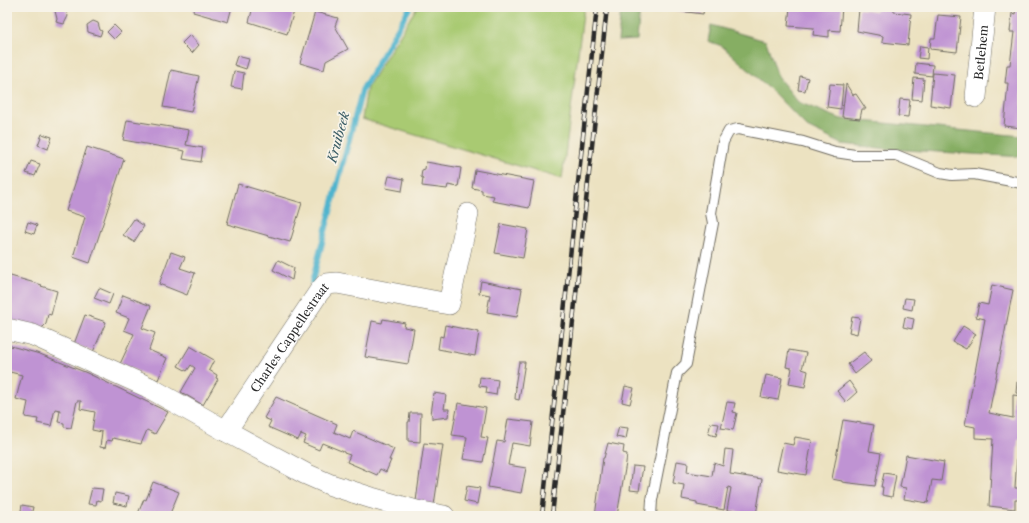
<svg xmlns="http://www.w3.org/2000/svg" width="1029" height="523" font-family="'Libre Caslon Text',serif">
  <rect width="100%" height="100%" fill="#f7f3e8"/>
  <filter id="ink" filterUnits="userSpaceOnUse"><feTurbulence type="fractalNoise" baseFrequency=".025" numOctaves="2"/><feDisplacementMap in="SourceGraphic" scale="8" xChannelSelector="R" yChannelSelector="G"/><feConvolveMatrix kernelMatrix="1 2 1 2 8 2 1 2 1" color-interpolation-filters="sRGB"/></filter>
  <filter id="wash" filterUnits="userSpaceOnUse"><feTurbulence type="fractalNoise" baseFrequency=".012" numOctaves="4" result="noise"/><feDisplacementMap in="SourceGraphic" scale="16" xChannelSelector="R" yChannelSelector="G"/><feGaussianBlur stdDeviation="0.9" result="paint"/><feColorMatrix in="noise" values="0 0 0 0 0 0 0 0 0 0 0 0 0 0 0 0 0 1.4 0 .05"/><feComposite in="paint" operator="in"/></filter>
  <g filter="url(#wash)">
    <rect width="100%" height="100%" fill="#ece2c1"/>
    <!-- green -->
    <path fill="#a9ca72" stroke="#6a7a4e" d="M417 7H584L562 179 362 119 367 88Z"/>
    <!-- forest -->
    <path fill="#86ae64" stroke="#586c48" d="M621 7H640L637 40 618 41Z
      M711 25 766 41 778 77 798 102 841 119 1022 136V157L889 149 842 144 807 127 770 89 722 46 708 41Z"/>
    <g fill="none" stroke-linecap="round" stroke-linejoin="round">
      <!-- stream -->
      <path stroke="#4fb4cd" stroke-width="5.5" d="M312 282 362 90 410 7"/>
    </g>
    <g id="blocks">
      <!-- building -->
      <path fill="#bf93d3" d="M54 7H65L68 16 64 24 56 22 57 19Z
        M194 7H232L228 22 193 12Z
        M253 7 295 8 287 34 249 22Z
        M672 7H704L703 14 671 10Z
        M790 7H842L840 31 829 30V37L813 35 814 28 788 26Z
        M877 7 894 9V12L911 14 908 45 882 42 883 36 857 31 859 9 876 11Z
        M1016 7H1022V128L1004 126 1008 83H1005L1006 75 1007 65H1010L1014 32H1010L1012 13 1015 14Z
        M315 12 338 18 335 26 348 49 326 61 324 70 300 63Z
        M938 15 961 17 957 52 930 49 931 38H935Z
        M93 21 98 23 100 30 102 31 100 36 88 32 87 25Z
        M114 25 121 32 114 39 107 32Z
        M190 35 199 45 192 53 182 43Z
        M920 46 928 47 927 59 918 58Z
        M237 56 249 59 246 69 234 65Z
        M916 63 933 65 932 76 915 74Z
        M171 70 199 76 191 112 163 107Z
        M234 71 244 73 242 89 231 87Z
        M933 73 955 75 951 108 930 105Z
        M800 76 808 78 805 91 798 90Z
        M914 78 924 79 922 100 912 99Z
        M830 84 843 85 841 109 827 107Z
        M846 84 853 95 856 94 866 109H862L860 119 842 117Z
        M900 99 910 100 908 117 898 116Z
        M127 120 189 130 186 145 203 148 201 162 183 159 185 151 123 140Z
        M42 134 52 137 48 149 38 145Z
        M87 147 124 159 90 263 73 257 85 217 66 211Z
        M31 161 40 164 35 176 26 173Z
        M426 162 461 168 458 187 448 185 447 189 422 186 423 178 421 177 422 170 425 169Z
        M475 170 534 181 529 208 492 201 494 196 482 194V190L472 188Z
        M389 176 404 179 402 191 386 188Z
        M238 184 302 203 290 242 227 224Z
        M134 219 144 226 134 242 123 235Z
        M28 222 37 225 34 234 25 231Z
        M501 224 528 229 523 258 495 253Z
        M171 252 185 257 180 268 195 273 187 295 159 284Z
        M278 260 294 268 292 280 273 270Z
        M7 275 42 285 41 286 57 291 51 315 48 314 46 324 43 327 40 328 7 320 10 301 7 300Z
        M481 281 522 289 517 317 487 312 490 295 479 293Z
        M992 285 1013 290 989 413 1013 418V395L1022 396V440H1018L1015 488H1022V500H1015V509L989 506 993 439 975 438V427L965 425 985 319 976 317 979 303 988 305Z
        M99 288 113 294 109 304 94 298Z
        M123 295 151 306 142 328 155 333 149 350 167 358 158 380 120 364 134 334 124 330 129 318 116 313Z
        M905 298 914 299 912 310 903 308Z
        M85 315 106 322 93 352 74 344Z
        M852 317 860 318 857 334 849 332Z
        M905 317 914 319 912 329 903 327Z
        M383 319 405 323 404 327 414 329 408 364 365 357 372 321 382 323Z
        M445 325 479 332 475 356 438 349 440 336 443 337Z
        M963 326 976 334 966 349 953 342Z
        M7 345 40 354 87 373 168 412 155 434 147 430 141 444 113 438 112 441 107 440 105 448 100 447 102 432 92 430 95 412 80 409 81 401H77L71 428 64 427V423L58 422 60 410 55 409 51 426 37 423 38 419 25 417 28 402 16 399 22 375 10 372 7 384Z
        M190 346 214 360 209 370 217 375 216 378 218 379 203 405 181 392 195 368 191 365 187 371 178 366Z
        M789 350 806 353 802 369 808 371 805 387 789 384 792 368 786 367Z
        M864 352 871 361 855 374 848 364Z
        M519 362H525L519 400 515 399 516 387 515 386Z
        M766 375 782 378 778 400 761 397Z
        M480 377 498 380 496 395 486 393 487 387 479 386Z
        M849 381 857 392 846 402 837 391Z
        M1017 382 1022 383V394L1016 393Z
        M625 386 634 388 630 404 622 402Z
        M434 393 446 395 444 409H449L448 417 432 419V414H431Z
        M276 397 337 424 334 432 350 439 353 431 394 449 389 460H391L386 472 380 469 377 475 347 462 350 455 344 453V452L322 443 319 450 303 443 306 436 301 434 298 440 268 427 271 421 264 418Z
        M727 402 735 403 733 412 737 413 733 430 721 428Z
        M458 403 486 408 481 437 488 438 483 462 463 459 467 437 452 435Z
        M410 413H421L420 442 408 441V422H409Z
        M508 419 533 422 530 446 512 443 508 465 526 468 521 493 488 487 497 441 504 442Z
        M843 420 874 425 869 451 881 453 875 486 842 482V481L832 479Z
        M711 423 719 424 716 436 708 434Z
        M619 427 628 428 626 439 616 437Z
        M795 437 812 440 806 475 777 470 783 443 793 445Z
        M424 443 443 445 434 505 416 501Z
        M608 443 624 446 623 453 627 454 626 463 617 516H595L603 458H604Z
        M725 449 733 450 730 474 762 479 756 515 727 510 731 488 728 487 724 510 697 505V502L682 499 684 485 673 483 677 461 688 463 687 472 712 476 714 463 723 466Z
        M906 455 944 462 941 481 932 480 928 503 904 499 906 488 900 487Z
        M633 466 643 467 639 491 630 490Z
        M884 473 896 475 892 497 882 495 883 487H881Z
        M153 482 179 492 169 516H137L144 499 146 500Z
        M467 486 480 488 477 504 464 501Z
        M92 488 103 489 101 501 97 500 96 505 88 504Z
        M115 493 129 496 127 506 113 503Z
        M22 505 33 507 31 516H20Z"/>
    </g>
  </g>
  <g filter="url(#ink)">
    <use href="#blocks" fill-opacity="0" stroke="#6f6b60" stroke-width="1"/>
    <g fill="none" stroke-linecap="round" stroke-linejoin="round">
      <defs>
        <path id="lane" d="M651 516 652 500 677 373 686 364 713 223 711 213 723 142 729 131 738 129 803 142 835 152 855 155H896L940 173 952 175 974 174 1022 183"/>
        <g id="street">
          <path id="s1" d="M976 97 985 7"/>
          <path d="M7 329 33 335 148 387 226 431 306 474 331 485 372 498 417 511 444 516"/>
          <path id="s2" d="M226 431 319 292 326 284 337 283 449 304 468 214"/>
        </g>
      </defs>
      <!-- lane casing -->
      <use href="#lane" stroke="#6f6b60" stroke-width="12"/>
      <!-- street casing -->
      <use href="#street" stroke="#6f6b60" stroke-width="22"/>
      <!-- lane -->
      <use href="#lane" stroke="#fff" stroke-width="10"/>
      <!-- street -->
      <use href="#street" stroke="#fff" stroke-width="21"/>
      <defs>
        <path id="rail" d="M542 516 597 7
          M552 516 607 7"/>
      </defs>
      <!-- rail casing -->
      <use href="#rail" stroke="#2b2b2b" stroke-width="4.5"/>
      <!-- rail -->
      <use href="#rail" stroke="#f7f3e8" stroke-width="3" stroke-dasharray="9" stroke-linecap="butt"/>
    </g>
  </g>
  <g text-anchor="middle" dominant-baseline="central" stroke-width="3.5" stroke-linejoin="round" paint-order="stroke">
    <!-- street labels -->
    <g font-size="12" fill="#2b2b2b" stroke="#f7f3e8">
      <text stroke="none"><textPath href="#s1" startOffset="45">Betlehem</textPath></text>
      <text stroke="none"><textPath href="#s2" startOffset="113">Charles Cappellestraat</textPath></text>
    </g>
    <!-- water labels -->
    <g font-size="13" font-style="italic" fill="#385b64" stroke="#f7f3e8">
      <text transform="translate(338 137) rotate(-75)">Kruibeek</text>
    </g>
  </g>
  <!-- margin -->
  <rect width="1029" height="523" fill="none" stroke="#f7f3e8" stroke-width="24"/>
</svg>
